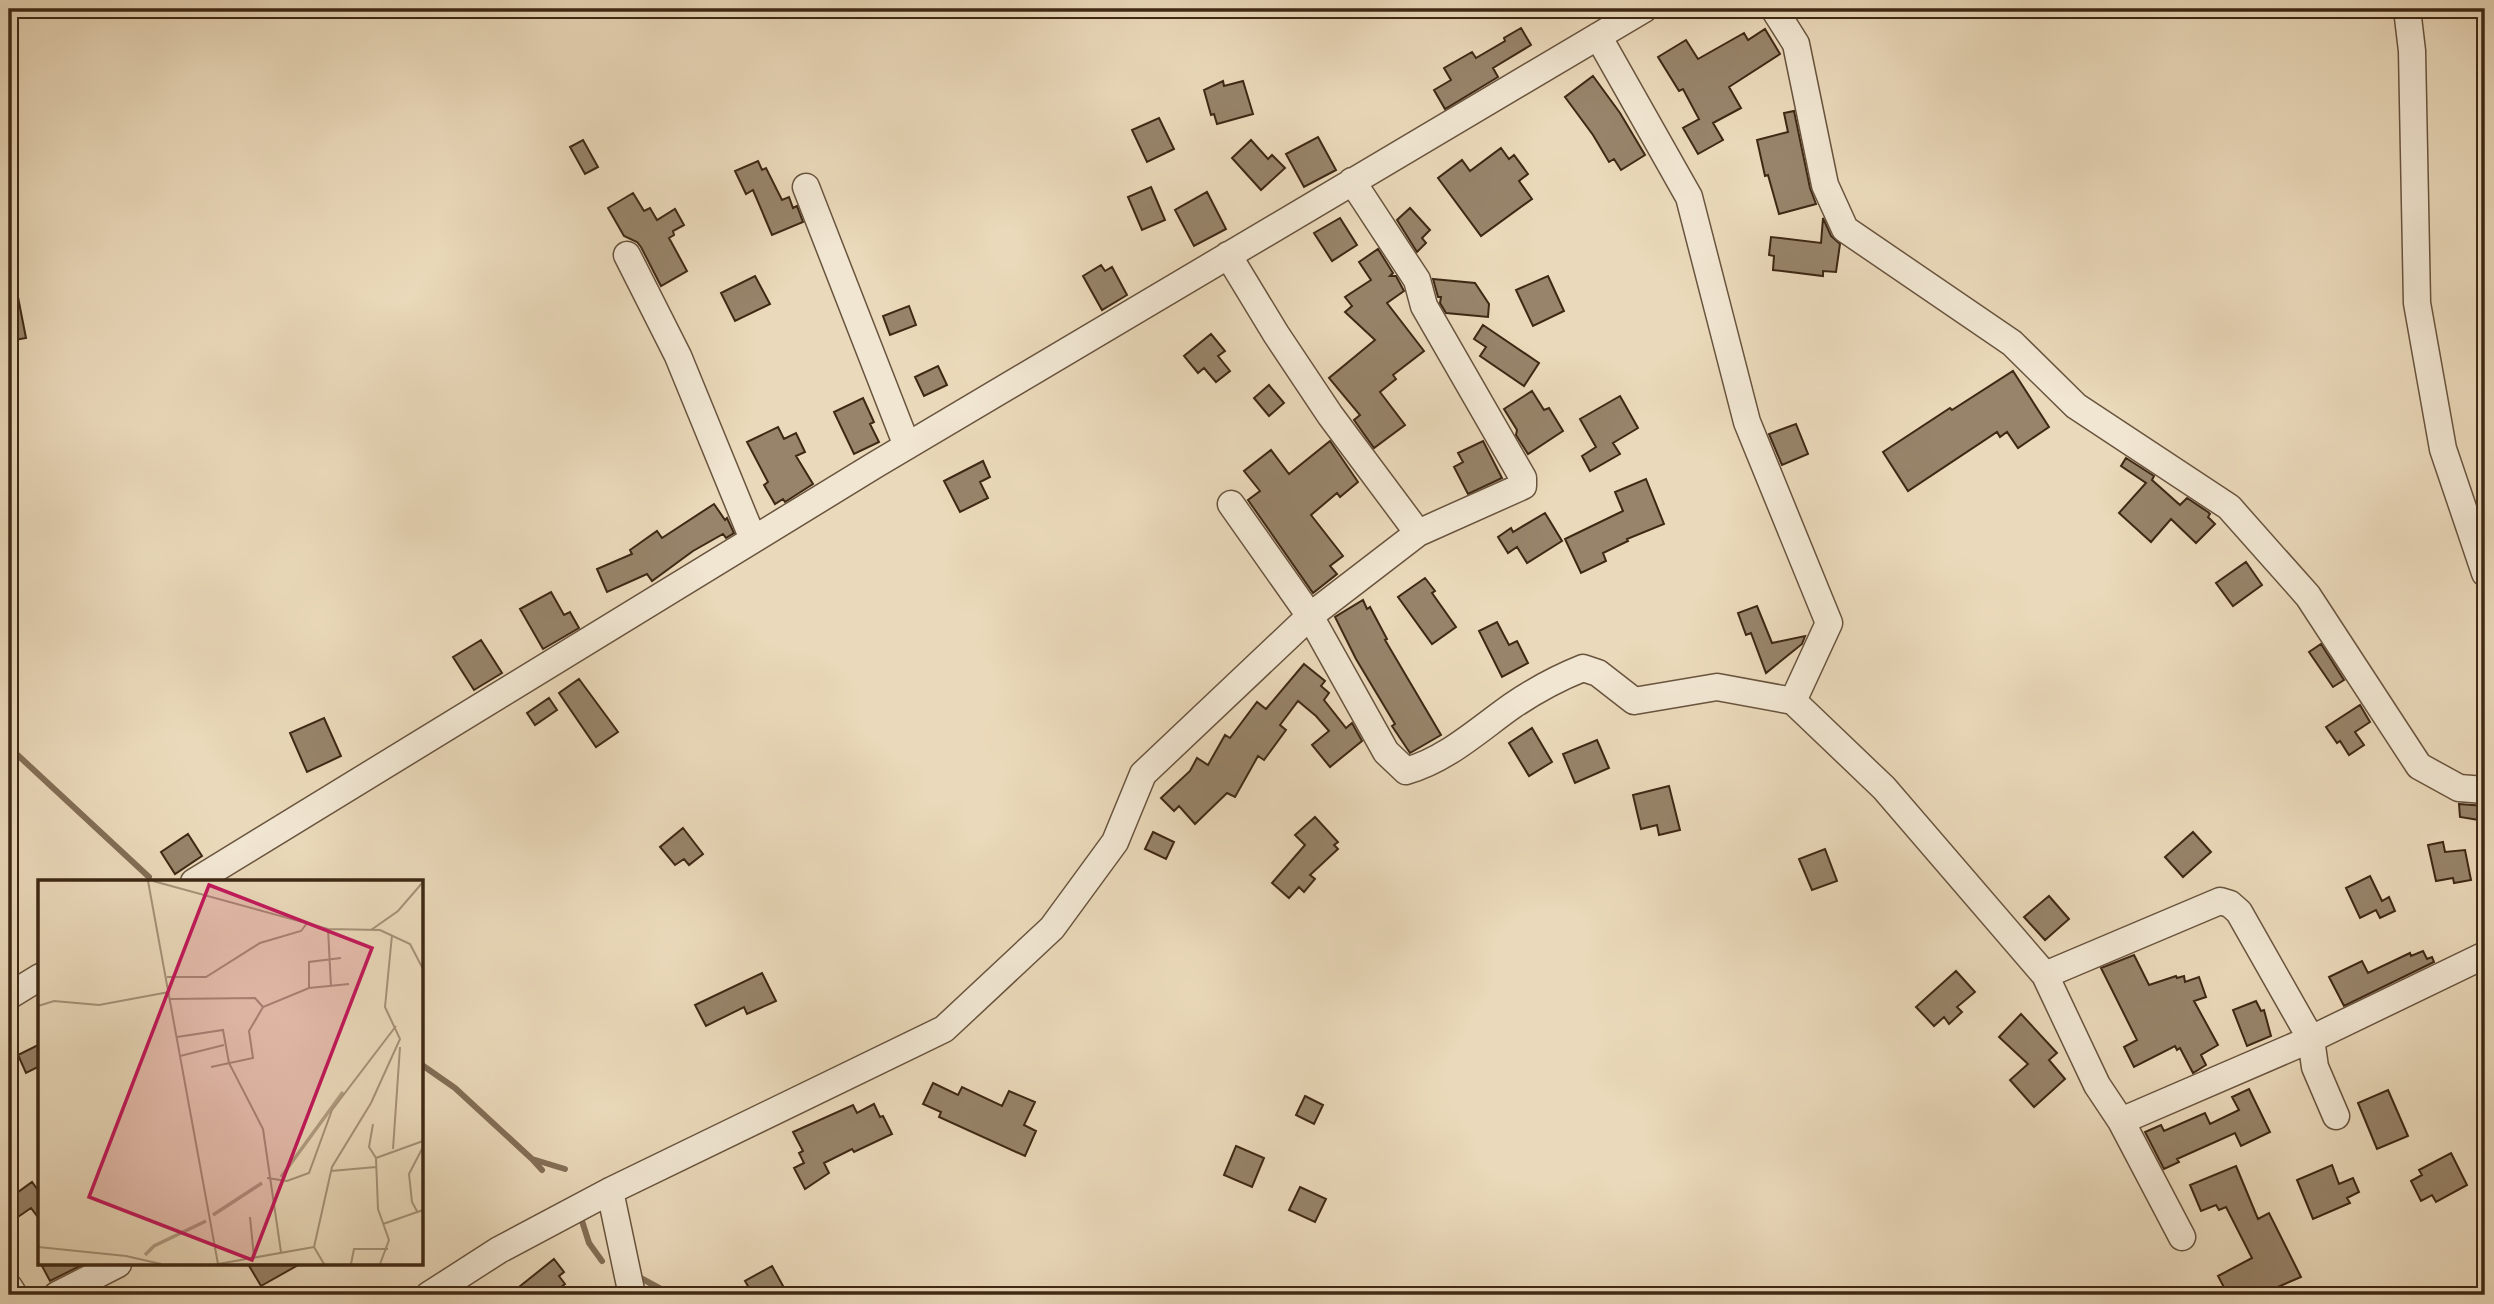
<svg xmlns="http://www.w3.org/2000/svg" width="2494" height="1304" font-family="'Gentium Book Plus',serif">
  <rect width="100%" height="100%" fill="#ead9ba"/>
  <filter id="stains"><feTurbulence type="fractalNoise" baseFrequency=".00286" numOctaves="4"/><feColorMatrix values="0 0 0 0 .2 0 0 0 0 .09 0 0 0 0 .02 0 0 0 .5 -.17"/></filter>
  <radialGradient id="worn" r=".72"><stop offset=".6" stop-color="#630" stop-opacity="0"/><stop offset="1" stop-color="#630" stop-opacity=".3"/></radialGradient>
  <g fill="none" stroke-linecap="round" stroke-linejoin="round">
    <!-- stream -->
    <path stroke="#826e56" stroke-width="6" d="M9 747 149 877
      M422 1065 455 1088 532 1159 565 1169
      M532 1159 542 1170
      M582 1221 589 1243 602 1261
      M637 1276 672 1295"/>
  </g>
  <!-- building -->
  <path fill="#97846a" stroke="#3e2814" stroke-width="2" d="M1521 28 1531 45 1493 68 1498 77 1445 109 1434 90 1451 80 1444 68 1472 52 1476 58 1505 41 1504 38Z
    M1765 29 1780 54 1729 87 1741 108 1713 123 1723 140 1698 154 1683 128 1699 119 1683 89 1679 91 1658 57 1686 40 1698 59 1744 33 1748 40Z
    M1593 76 1620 113 1645 155 1621 170 1614 159 1609 162 1593 135 1565 97Z
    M1223 81 1224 86 1243 81 1253 114 1217 124 1214 114 1211 115 1204 90Z
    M1794 111 1810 188 1816 204 1779 214 1768 175 1765 176 1757 140 1788 132 1784 113Z
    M1159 118 1174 149 1147 162 1132 130Z
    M1318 137 1336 170 1304 187 1286 154Z
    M583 140 598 167 585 174 570 147Z
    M1251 140 1268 159 1272 155 1285 168 1261 190 1232 158Z
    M1501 148 1509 159 1514 155 1528 174 1519 181 1532 199 1481 236 1438 178 1462 160 1470 171Z
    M758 161 762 170 766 168 782 200 789 197 793 208 797 206 803 222 772 235 753 190 746 194 735 171Z
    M1151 187 1165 220 1142 230 1128 197Z
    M1207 192 1226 229 1194 246 1175 210Z
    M633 193 644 211 650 208 657 220 675 209 684 225 673 231 674 235 669 238 687 271 661 286 641 247 637 242 624 236 608 208Z
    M1410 208 1430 230 1422 238 1426 243 1417 252 1397 220Z
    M1340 218 1357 245 1332 261 1314 233Z
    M1823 218 1831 236 1840 244 1836 272 1823 271V276L1773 270 1774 256 1769 255 1771 237 1821 243Z
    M1378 249 1393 273 1390 276H1396L1404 291 1387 303 1424 351 1393 375 1396 379 1380 392 1405 425 1374 448 1354 420 1360 415 1329 378 1375 340 1345 312 1352 306 1345 297 1371 280 1359 262Z
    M1101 265 1105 271 1112 267 1127 295 1102 310 1083 276Z
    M755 276 770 304 735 321 721 293Z
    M1548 276 1564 311 1533 326 1516 290Z
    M1433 279 1475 283 1489 304 1488 317 1446 313 1440 303 1441 297H1438Z
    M16 287 26 338 9 341V288Z
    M909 306 916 325 890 335 883 316Z
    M1483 325 1539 363 1524 386 1480 356 1486 347 1474 339Z
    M1211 334 1225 351 1218 356 1230 371 1216 382 1204 368 1198 373 1184 356Z
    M938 366 947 385 924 396 915 377Z
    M2013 371 2049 427 2018 448 2007 432 2000 437 1997 432 1908 491 1883 452 1950 408 1952 410Z
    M1269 385 1284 403 1269 416 1254 398Z
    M1532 391 1544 410 1549 408 1563 431 1528 454 1516 435 1517 430 1504 409Z
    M1620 396 1638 428 1613 443 1620 454 1590 471 1582 456 1596 447 1580 419Z
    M863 398 874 422 870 424 879 442 854 454 834 412Z
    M1796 424 1808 454 1782 465 1769 434Z
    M778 427 784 439 796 433 805 452 796 456 813 484 785 502 783 499 775 504 764 485 768 482 747 442Z
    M1330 441 1358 482 1340 497 1337 493 1311 515 1343 556 1330 566 1337 574 1313 593 1248 500 1260 491 1244 471 1271 450 1289 474Z
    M1483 441 1502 478 1468 494 1454 467 1463 462 1458 453Z
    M2126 458 2154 476 2152 480 2180 505 2187 498 2208 512 2210 514 2208 517 2215 524 2196 543 2171 519 2151 542 2119 513 2146 483 2121 466Z
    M983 461 990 477 980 482 988 498 960 512 944 481Z
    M1646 479 1664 524 1627 539 1628 541 1603 553 1606 561 1581 573 1565 539 1623 511 1615 492Z
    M714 504 725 520 727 518 734 533 726 538 723 534 693 551 652 581 647 574 607 592 597 569 632 554 630 550 657 531 662 538Z
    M1545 513 1562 541 1527 563 1517 547 1508 553 1498 537 1511 528 1513 532Z
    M2246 562 2262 585 2233 606 2216 583Z
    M1425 578 1435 591 1432 593 1456 627 1432 644 1398 597Z
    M551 592 564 615 570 612 579 628 543 649 520 609Z
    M1363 600 1367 609 1370 607 1387 639 1385 640 1441 735 1410 753 1392 726 1395 724 1356 659 1335 617Z
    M1757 606 1772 643 1805 636 1802 644 1766 673 1751 633 1746 635 1738 613Z
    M1497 622 1509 645 1517 641 1528 663 1502 677 1479 631Z
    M481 640 502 673 474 690 453 657Z
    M2321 644 2344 680 2333 687 2309 652Z
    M1304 664 1325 681 1321 686 1329 693 1324 700 1346 728 1352 723 1362 741 1330 767 1312 745 1329 731 1316 716 1298 701 1280 725 1286 730 1264 760 1258 756 1235 797 1227 793 1195 824 1179 806 1174 811 1161 798 1190 771 1197 758 1208 765 1225 735 1230 738 1257 702 1266 709Z
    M579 679 618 732 596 747 559 693Z
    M549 698 557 710 535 725 527 713Z
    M2360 705 2370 722 2355 732 2364 745 2349 755 2340 741 2337 743 2326 727Z
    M324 718 341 756 307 772 290 733Z
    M1532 728 1552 762 1529 776 1509 743Z
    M1597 740 1609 768 1575 783 1563 754Z
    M1669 786 1680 830 1659 835 1657 825 1641 829 1633 795Z
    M2459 804 2485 806V821L2460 817Z
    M1315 817 1338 842 1334 845 1338 849 1310 875 1315 879 1304 892 1299 887 1289 898 1272 883 1305 845 1295 835Z
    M683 828 703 854 689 865 684 859 675 865 660 847Z
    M1153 832 1174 842 1166 859 1145 849Z
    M2193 832 2211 852 2183 877 2165 857Z
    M188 834 202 856 175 874 161 852Z
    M2443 842 2445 852 2465 850 2471 880 2454 883 2453 878 2436 881 2428 845Z
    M1825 849 1837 881 1812 890 1799 859Z
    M2370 876 2382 901 2389 897 2395 911 2380 918 2376 910 2360 918 2346 888Z
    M2049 896 2069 919 2045 940 2024 917Z
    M2423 951 2427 959 2432 957 2434 962 2344 1006 2329 977 2362 961 2368 973 2410 953 2411 956Z
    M2134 955 2149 985 2176 976 2177 978 2184 976 2185 982 2199 977 2206 997 2194 1001 2218 1045 2201 1055 2206 1065 2193 1073 2180 1048 2177 1050 2175 1046 2134 1067 2124 1047 2137 1040 2101 968Z
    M1956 971 1975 992 1957 1007 1962 1012 1949 1024 1944 1017 1934 1026 1916 1007Z
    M762 973 776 1001 747 1014 744 1007 706 1026 695 1005Z
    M2256 1001 2261 1011 2264 1010 2271 1036 2247 1046 2233 1010Z
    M2021 1014 2057 1053 2049 1060 2065 1079 2034 1107 2010 1080 2028 1064 1999 1037Z
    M40 1044V1066L26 1073 18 1055Z
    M933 1083 958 1095 962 1087 1002 1106 1009 1091 1035 1102 1024 1125 1036 1131 1025 1156 939 1117 941 1112 923 1104Z
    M2249 1089 2270 1132 2241 1146 2235 1133 2177 1159 2179 1162 2164 1169 2145 1132 2161 1125 2164 1131 2205 1113 2210 1124 2239 1110 2232 1097Z
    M2388 1090 2408 1136 2377 1149 2358 1103Z
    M1305 1096 1323 1105 1314 1124 1296 1115Z
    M874 1104 880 1117 883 1116 892 1134 854 1152 852 1149 824 1163 829 1173 805 1189 794 1168 804 1163 799 1153 803 1151 793 1132 853 1105 857 1113Z
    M1236 1146 1264 1158 1252 1187 1224 1175Z
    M2451 1153 2467 1185 2436 1202 2432 1195 2421 1201 2411 1181 2422 1175 2419 1170Z
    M2332 1165 2339 1184 2353 1178 2359 1192 2347 1198 2350 1203 2313 1219 2297 1180Z
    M2236 1166 2258 1219 2269 1213 2301 1277 2259 1295H2228L2218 1276 2252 1258 2226 1207 2219 1210 2216 1205 2201 1211 2190 1185Z
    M9 1180 18 1192 32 1182 40 1193V1220L31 1208 15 1219 9 1211Z
    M1300 1187 1326 1199 1315 1222 1289 1210Z
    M554 1259 564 1272 559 1276 565 1284 551 1295H509Z
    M41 1264H84L50 1281Z
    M248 1264H300L261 1286Z
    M772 1266 788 1295H753L745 1281Z"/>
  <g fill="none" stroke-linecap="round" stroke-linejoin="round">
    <defs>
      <path id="minor" d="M1774 9 1796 44 1825 185 1845 229 2012 343 2076 406 2229 507 2308 596 2419 766 2459 788 2485 790
        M2407 9 2412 51 2417 303 2443 449 2485 573
        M1598 36 1689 197 1747 422 1829 623 1793 701
        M806 187 907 446
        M627 255 678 356 753 539
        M1228 255 1276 334 1330 415 1418 533
        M1231 504 1310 616 1386 752 1406 771C1446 760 1478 730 1512 706 1534 691 1558 678 1583 668L1598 673 1634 701 1717 687 1793 701 1884 788 2045 975 2097 1085 2121 1121 2182 1237
        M194 882 875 465 1644 9
        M2045 975 2220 901 2230 904 2239 912 2311 1039 2315 1067 2336 1116
        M9 996 40 977
        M2121 1121 2311 1039 2485 955
        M610 1191 632 1295
        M9 1287 14 1295
        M57 1295 118 1264
        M429 1295 499 1250 610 1191 944 1029 1052 928 1115 842 1143 774 1310 616 1418 533 1523 486V478L1424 306 1417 280 1352 181"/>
    </defs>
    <!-- minor casing -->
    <use href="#minor" stroke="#69543e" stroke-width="29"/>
    <!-- minor -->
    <use href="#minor" stroke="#f1e6d2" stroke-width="26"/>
  </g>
  <!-- overview -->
  <g transform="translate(38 880)">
    <rect width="385" height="385" fill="#ead9ba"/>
    <path fill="none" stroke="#b09d82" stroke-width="3.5" d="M243 297 305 212M175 335 224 303M107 375 116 366 168 341"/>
    <path fill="none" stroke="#a59278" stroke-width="2" d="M110 1 180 384M115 1 290 49 342 50 372 64 385 89M290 49 293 106M333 50 360 31 385 2M129 97H168L222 63 263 51 270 42M271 108V82L303 78M132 119 217 118 225 127M0 126 16 121 61 125 131 112M139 157 185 150 191 183 225 249 243 372M142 176 186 165M173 187 215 178 211 151 225 127 271 108 311 104M335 244 331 267 338 278 340 329 351 360 342 384M355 269 362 167M338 278 385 261M293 291 338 287M229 298 249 301 271 293 294 230 358 146M380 333 374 322 371 294 385 267M212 337 216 377M345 344 385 330M0 367 88 376 123 384M180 384 276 367M286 384 276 367 294 287 333 223 362 159 347 127 354 55M313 384 316 369H350"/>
    <path fill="#c2185b" fill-opacity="0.15" stroke="#c2185b" stroke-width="3.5" d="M171 5 334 68 214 380 51 317Z"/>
    <rect width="385" height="385" fill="none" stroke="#3e2814" stroke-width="3.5"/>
  </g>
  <!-- margin -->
  <rect width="2494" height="1304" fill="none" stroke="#ead9ba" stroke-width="35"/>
  <rect x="10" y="10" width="2473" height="1283" fill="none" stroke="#3e2814" stroke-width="3.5"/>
  <rect x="18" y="18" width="2459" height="1269" fill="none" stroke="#3e2814" stroke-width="2"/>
  <rect width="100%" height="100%" filter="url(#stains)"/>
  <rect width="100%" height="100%" fill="url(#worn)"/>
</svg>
